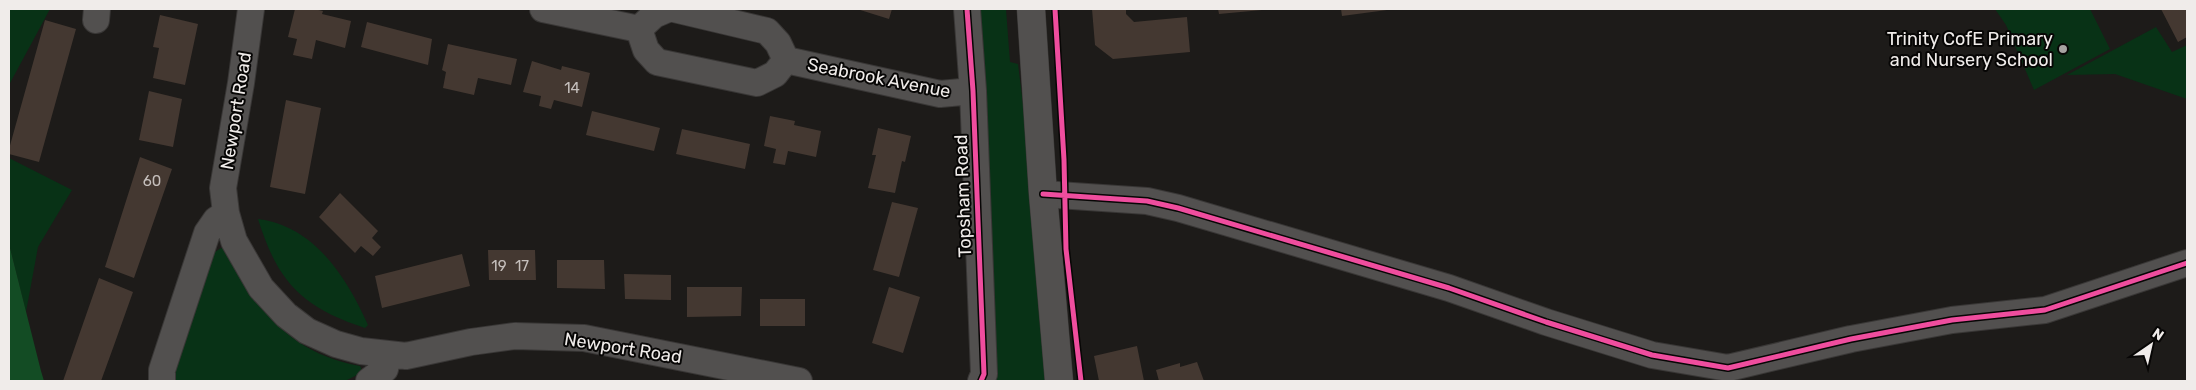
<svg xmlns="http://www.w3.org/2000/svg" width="2196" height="390" font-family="Rubik,sans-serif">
  <rect width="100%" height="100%" fill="#1d1b19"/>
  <!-- green -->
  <path fill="#083216" d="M9 9H50L9 85Z
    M977 9H1006L1010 62 1018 64 1032 177 1042 340 1047 381H993Z
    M1995 9H2090L2110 49 2034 90 2006 25Z
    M2156 27 2172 52 2187 45V99L2115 74 2067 75Z
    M9 158 72 190 38 247 26 312 9 244Z
    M258 219C314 226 346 276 368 325L365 328C302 307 278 283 258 219Z
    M221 248 227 250C255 310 292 354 360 366L363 372 345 381H172L192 315 215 252Z"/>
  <!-- forest -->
  <path fill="#134c24" d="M9 244 41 371 44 381H9Z"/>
  <!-- building -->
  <path fill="#443831" d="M295 9H314L323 11 322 14 351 21 345 48 316 40 312 59 293 55 297 39 288 37Z
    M857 9H892L889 19Z
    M1092 9H1126V14L1134 22 1187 17 1190 52 1113 59 1095 45Z
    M1218 9H1261L1262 10 1219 14Z
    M1341 9H1387V10L1342 16Z
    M2161 9H2187V37L2178 42Z
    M160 15 198 24 185 85 153 78 159 48 153 47Z
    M45 20 76 29 39 162 9 154V149Z
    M367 22 432 39 428 65 361 47Z
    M448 44 517 59 511 85 478 78 474 95 443 88 446 72 442 70Z
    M532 61 561 70 562 66 590 73 582 107 554 100 551 109 539 106 541 96 523 92Z
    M149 91 182 99 173 147 139 140Z
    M286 100 321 108 305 194 270 187Z
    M592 111 660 128 654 151 586 135Z
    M770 116 795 121 794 125 821 131 816 157 788 151 785 165 773 163 776 149 764 146Z
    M878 128 911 136 905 162 902 161 895 193 868 188 876 155H872Z
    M682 129 750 144 745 169 676 154Z
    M140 157 172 169 134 278 105 267Z
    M340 193 378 231 372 238 381 247 373 256 361 246 355 253 319 217Z
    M892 202 918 208 899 277 873 270Z
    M488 250H535L536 280H489Z
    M462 254 470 286 382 308 375 276Z
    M557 260H604L605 289 557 288Z
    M624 274 671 275V300L625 299Z
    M99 278 133 292 113 348 101 381H63Z
    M687 287H742L741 316 687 317Z
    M889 287 920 297 903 353 872 343Z
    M760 299H805V326H760Z
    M1137 346 1144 381H1099L1094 356Z
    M1197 362 1204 381H1159L1156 370 1180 363V367Z"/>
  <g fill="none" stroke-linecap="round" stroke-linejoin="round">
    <defs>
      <path id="street" d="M251 9 241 83 223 188 226 213 234 241 261 288 286 315 307 331 336 344 361 351 406 356 471 342 515 336 584 338 799 381
        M543 9 639 29 654 15 668 9
        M674 9 767 31 778 43 786 60 940 94 973 91
        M967 9 973 91 984 374 981 381
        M96 20 97 9
        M639 29 646 50 657 62 757 83 775 74 786 60
        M1043 194 1147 201 1178 208 1449 288 1546 322 1652 355 1728 368 1851 339 1952 320 2045 310 2187 263
        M162 381V370L207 233 216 220 226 213
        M369 381 385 369 388 355"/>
      <path id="secondary" d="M1031 9 1043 194 1059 381"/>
    </defs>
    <!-- street casing -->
    <use href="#street" stroke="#393736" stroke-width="28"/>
    <!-- secondary casing -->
    <use href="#secondary" stroke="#393736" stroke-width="29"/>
    <!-- street -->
    <use href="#street" stroke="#52504f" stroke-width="26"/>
    <!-- secondary -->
    <use href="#secondary" stroke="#52504f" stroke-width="28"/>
    <defs>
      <path id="cycleway" d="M967 9 973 91 984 374 981 381
        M1055 9 1064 160 1066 249 1081 381
        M1043 194 1147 201 1178 208 1449 288 1546 322 1652 355 1728 368 1851 339 1952 320 2045 310 2187 263"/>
    </defs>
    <!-- cycleway casing -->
    <use href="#cycleway" stroke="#070605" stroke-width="8"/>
    <!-- cycleway -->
    <use href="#cycleway" stroke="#ef4d9e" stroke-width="5"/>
  </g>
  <!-- markers -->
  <circle fill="#a6a3a1" stroke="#070605" stroke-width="2" cx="2063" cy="49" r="5"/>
  <g text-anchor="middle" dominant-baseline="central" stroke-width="4" stroke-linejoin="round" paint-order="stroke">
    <!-- number labels -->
    <g font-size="15" fill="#c5bfbc">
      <text x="572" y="88">14</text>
      <text x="152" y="181">60</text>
      <text x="499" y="266">19</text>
      <text x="522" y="266">17</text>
    </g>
    <!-- poi labels -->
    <g font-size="18" fill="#f0ecea" stroke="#070605" text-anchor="end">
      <text x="2053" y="39">Trinity CofE Primary<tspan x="2053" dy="21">and Nursery School</tspan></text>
    </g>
    <!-- street labels -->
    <g font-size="18" fill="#f0ecea" stroke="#070605">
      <text transform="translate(879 78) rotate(11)">Seabrook Avenue</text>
      <text transform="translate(236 111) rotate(-81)">Newport Road</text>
      <text transform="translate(963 196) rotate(-92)">Topsham Road</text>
      <text transform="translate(623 348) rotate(9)">Newport Road</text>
    </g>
  </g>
  <!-- border -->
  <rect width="2196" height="390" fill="none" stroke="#f0ecea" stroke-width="20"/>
  <!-- north arrow -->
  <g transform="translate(2151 345) rotate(34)" stroke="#070605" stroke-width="4" paint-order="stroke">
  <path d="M0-4L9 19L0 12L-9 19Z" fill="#f0ecea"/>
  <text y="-8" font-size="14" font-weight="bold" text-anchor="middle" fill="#f0ecea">N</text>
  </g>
</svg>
